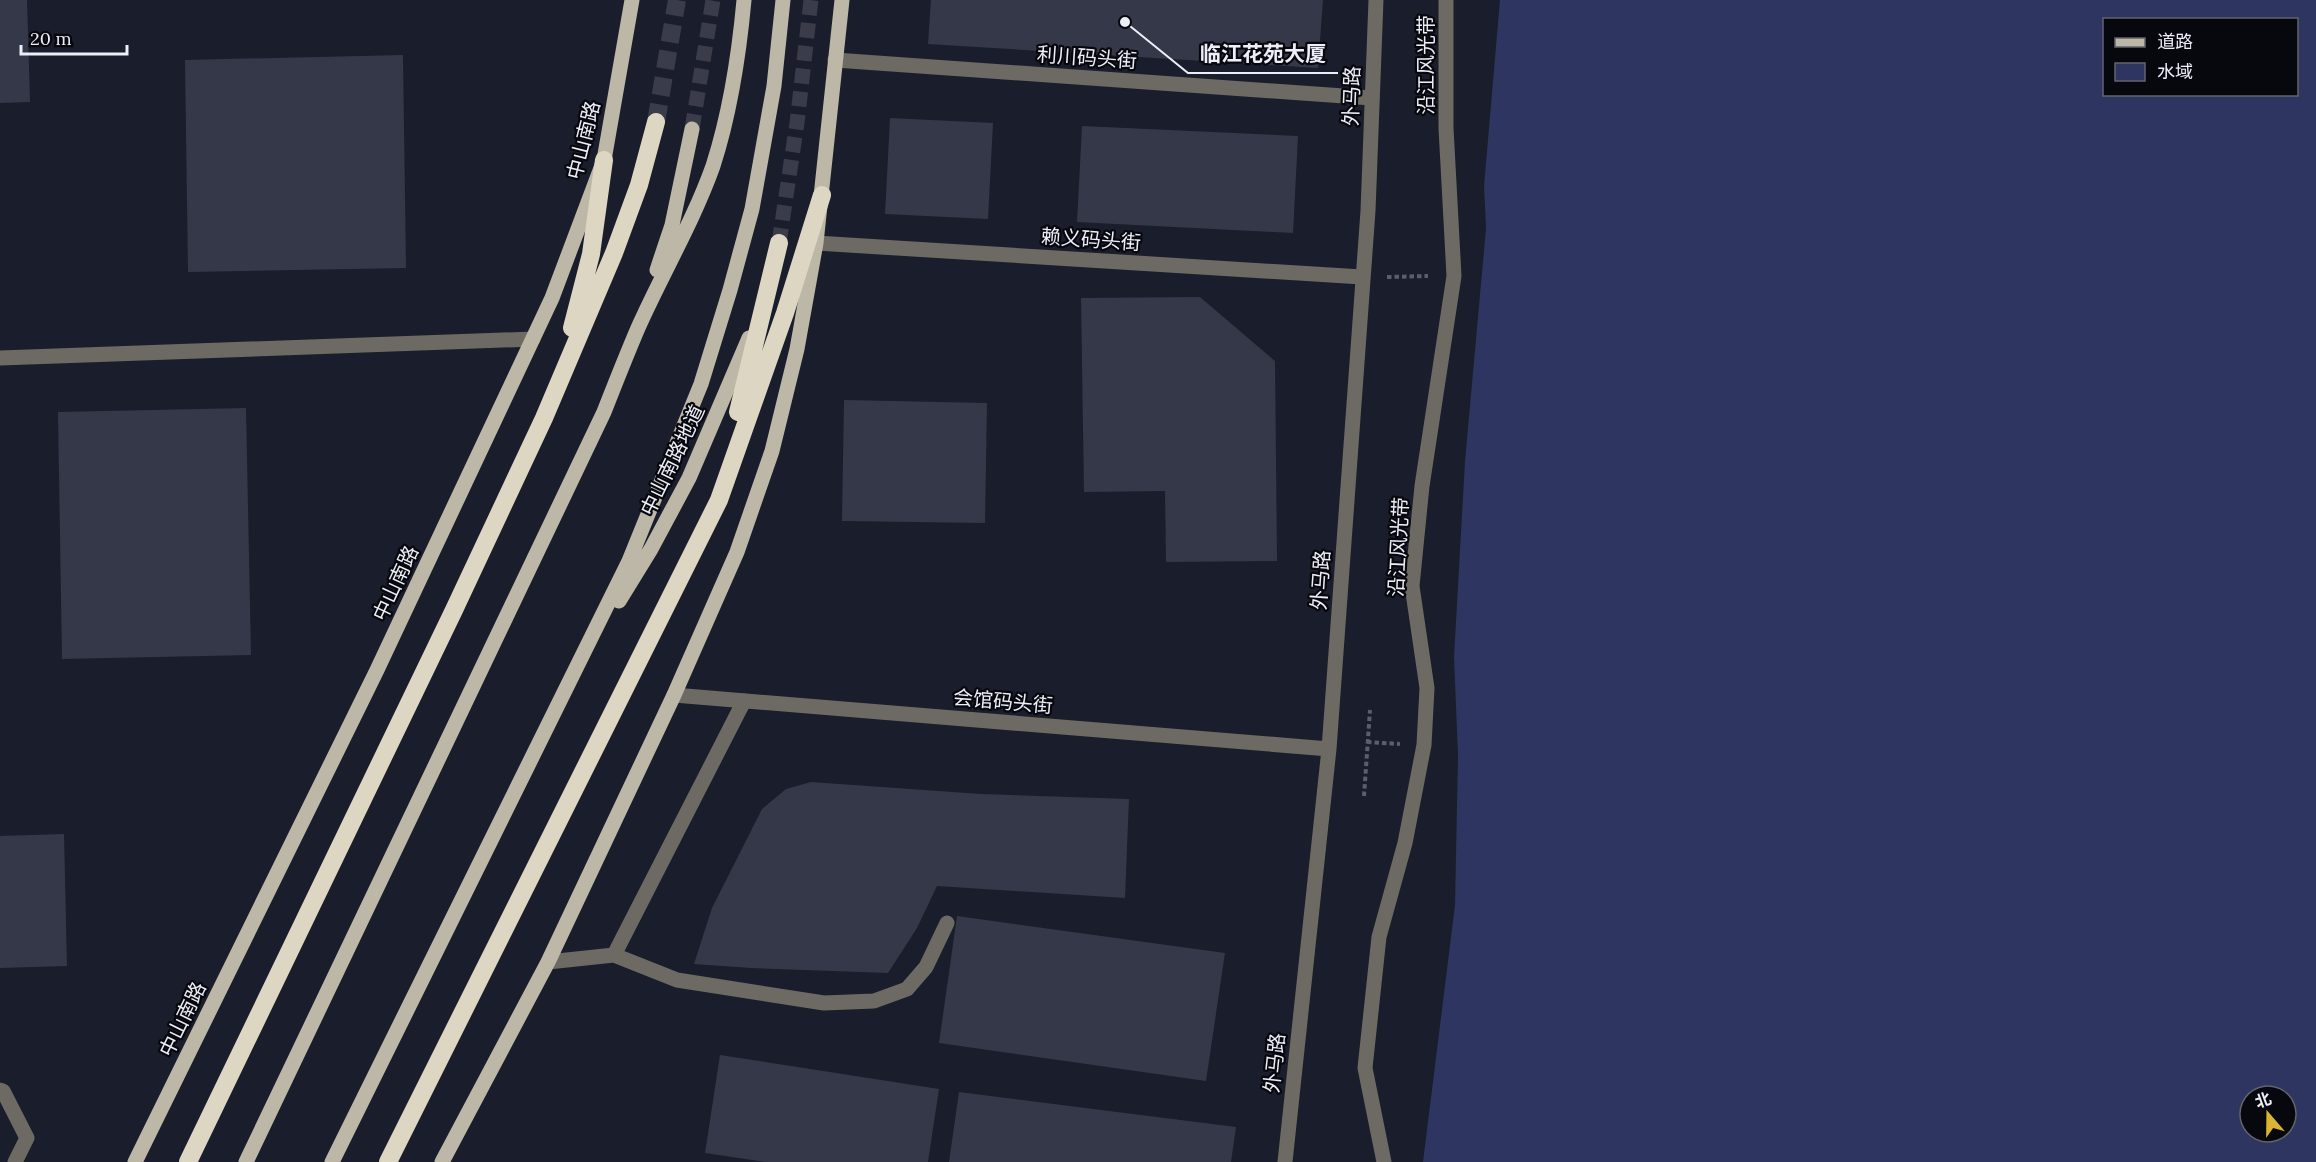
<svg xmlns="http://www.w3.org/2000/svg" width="2316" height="1162" font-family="Lora,'Noto Sans SC',serif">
  <rect width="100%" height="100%" fill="#1a1d2b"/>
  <!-- water -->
  <path fill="#2d3560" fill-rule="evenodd" d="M1500 0H2316V1162H1423L1455 905 1458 755 1454 657 1465 461 1486 228 1484 186ZM2104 20H2296V94H2104ZM2250 1096H2286V1132H2250Z"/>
  <!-- building -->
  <path fill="#353848" d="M0 0H27L30 102 0 103Z
    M931 0H1323L1318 68 928 44Z
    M403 55 406 268 188 272 185 60Z
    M890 118 993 123 988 219 885 214Z
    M1082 126 1298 136 1293 233 1077 222Z
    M1200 297 1275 361 1277 561 1166 562 1165 491 1084 492 1081 298Z
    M844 400 987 403 985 523 842 521Z
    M246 408 251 655 62 659 58 412Z
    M811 782 981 794 1129 799 1125 898 937 886 917 928 888 973 751 968 694 964 712 908 762 809 786 789Z
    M64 834 67 966 0 968V836Z
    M957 916 1225 953 1206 1081 939 1043Z
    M720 1055 939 1089 928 1162H766L705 1153Z
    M959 1092 1236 1127 1231 1162H949Z"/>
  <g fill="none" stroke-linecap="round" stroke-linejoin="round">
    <!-- primary-tunnel -->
    <path stroke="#3a3c4a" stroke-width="15" stroke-dasharray="15 8" stroke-linecap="butt" d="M692 129 713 0
      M779 243 797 123 811 0"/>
    <!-- highway-tunnel -->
    <path stroke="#3a3c4a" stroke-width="18" stroke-dasharray="18 9" stroke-linecap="butt" d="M656 122 677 0"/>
    <!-- path -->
    <path stroke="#5b5e6b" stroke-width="4" stroke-dasharray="4.5 3" stroke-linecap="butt" d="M1387 277 1428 276
      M1367 742 1400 744
      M1364 796 1370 710"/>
    <!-- lane -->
    <path stroke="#6c6a62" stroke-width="15" d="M835 60 1372 98
      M816 243 1362 277
      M0 358 533 339
      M614 955 744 701
      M548 962 614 955 677 980 824 1003 874 1001 907 989 926 967 947 923
      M0 1090 3 1091 27 1138 15 1162"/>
    <!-- street -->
    <path stroke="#6c6a62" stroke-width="15" d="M674 695 1329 749
      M1285 1162 1329 749 1368 211 1376 0
      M1384 1162 1365 1068 1379 937 1405 843 1424 745 1427 688 1412 586 1422 486 1454 276 1446 128V0"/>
    <!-- primary -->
    <path stroke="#bdb7a7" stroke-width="15" d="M657 270 672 225 692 129
      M619 601 651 549 689 478 749 338
      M135 1162 377 670 552 298 604 160 632 0
      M246 1162 604 412C615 384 626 356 638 328 662 274 693 222 713 166 730 113 739 55 744 0
      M332 1162 629 561 701 384 730 290 752 209 774 86 783 0
      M442 1162 548 962 674 695 737 552 772 451 797 349 816 243 842 0"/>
    <!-- highway -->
    <path stroke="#ddd6c2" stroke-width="18" d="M572 328 591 254 604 160
      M738 412 779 243
      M188 1162 454 610 544 418 614 253 639 185 656 122
      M388 1162 719 500 785 313 822 195"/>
  </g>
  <g text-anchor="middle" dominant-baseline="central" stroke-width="4.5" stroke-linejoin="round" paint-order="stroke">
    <!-- street labels -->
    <g font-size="20" fill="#eceef8" stroke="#07080e">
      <text transform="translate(1087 57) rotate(4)">利川码头街</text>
      <text transform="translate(1425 65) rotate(-90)">沿江风光带</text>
      <text transform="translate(1351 96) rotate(-88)">外马路</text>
      <text transform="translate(583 140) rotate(-76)">中山南路</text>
      <text transform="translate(1091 239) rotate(4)">赖义码头街</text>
      <text transform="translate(672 460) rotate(-64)">中山南路地道</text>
      <text transform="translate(1398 547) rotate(-87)">沿江风光带</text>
      <text transform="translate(1320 580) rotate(-86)">外马路</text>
      <text transform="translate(395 583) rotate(-65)">中山南路</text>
      <text transform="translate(1003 701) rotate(5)">会馆码头街</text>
      <text transform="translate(182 1019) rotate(-64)">中山南路</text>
      <text transform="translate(1274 1063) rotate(-84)">外马路</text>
    </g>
  </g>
  <!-- callouts -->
  <path fill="none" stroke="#eceef8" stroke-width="2" d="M1125 22L1188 73H1338"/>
  <circle fill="#eceef8" stroke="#07080e" stroke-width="2" cx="1125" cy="22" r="6"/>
  <g font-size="21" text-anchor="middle" font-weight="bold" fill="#eceef8" stroke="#07080e" stroke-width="4.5" stroke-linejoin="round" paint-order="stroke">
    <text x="1263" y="61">临江花苑大厦</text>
  </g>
  <!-- legend -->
  <rect x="2103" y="18" width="195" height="78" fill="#07080e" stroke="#63646c" stroke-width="1.5"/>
  <rect x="2115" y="38" width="30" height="9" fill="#bdb7a7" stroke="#63646c" stroke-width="1.5"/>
  <text x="2157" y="48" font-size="18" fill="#eceef8">道路</text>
  <rect x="2115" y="63" width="30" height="18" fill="#2d3560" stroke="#63646c" stroke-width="1.5"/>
  <text x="2157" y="78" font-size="18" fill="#eceef8">水域</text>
  <!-- north arrow -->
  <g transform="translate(2268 1114) rotate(340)"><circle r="28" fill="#07080e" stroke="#63646c" stroke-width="1.5"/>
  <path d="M0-4.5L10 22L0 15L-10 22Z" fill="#dab333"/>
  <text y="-9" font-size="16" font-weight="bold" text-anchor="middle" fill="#eceef8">北</text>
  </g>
  <!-- scale -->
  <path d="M21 45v9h106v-9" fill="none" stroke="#eceef8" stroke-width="3"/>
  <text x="30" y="45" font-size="18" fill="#eceef8" stroke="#07080e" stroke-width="4.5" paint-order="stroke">20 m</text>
</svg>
